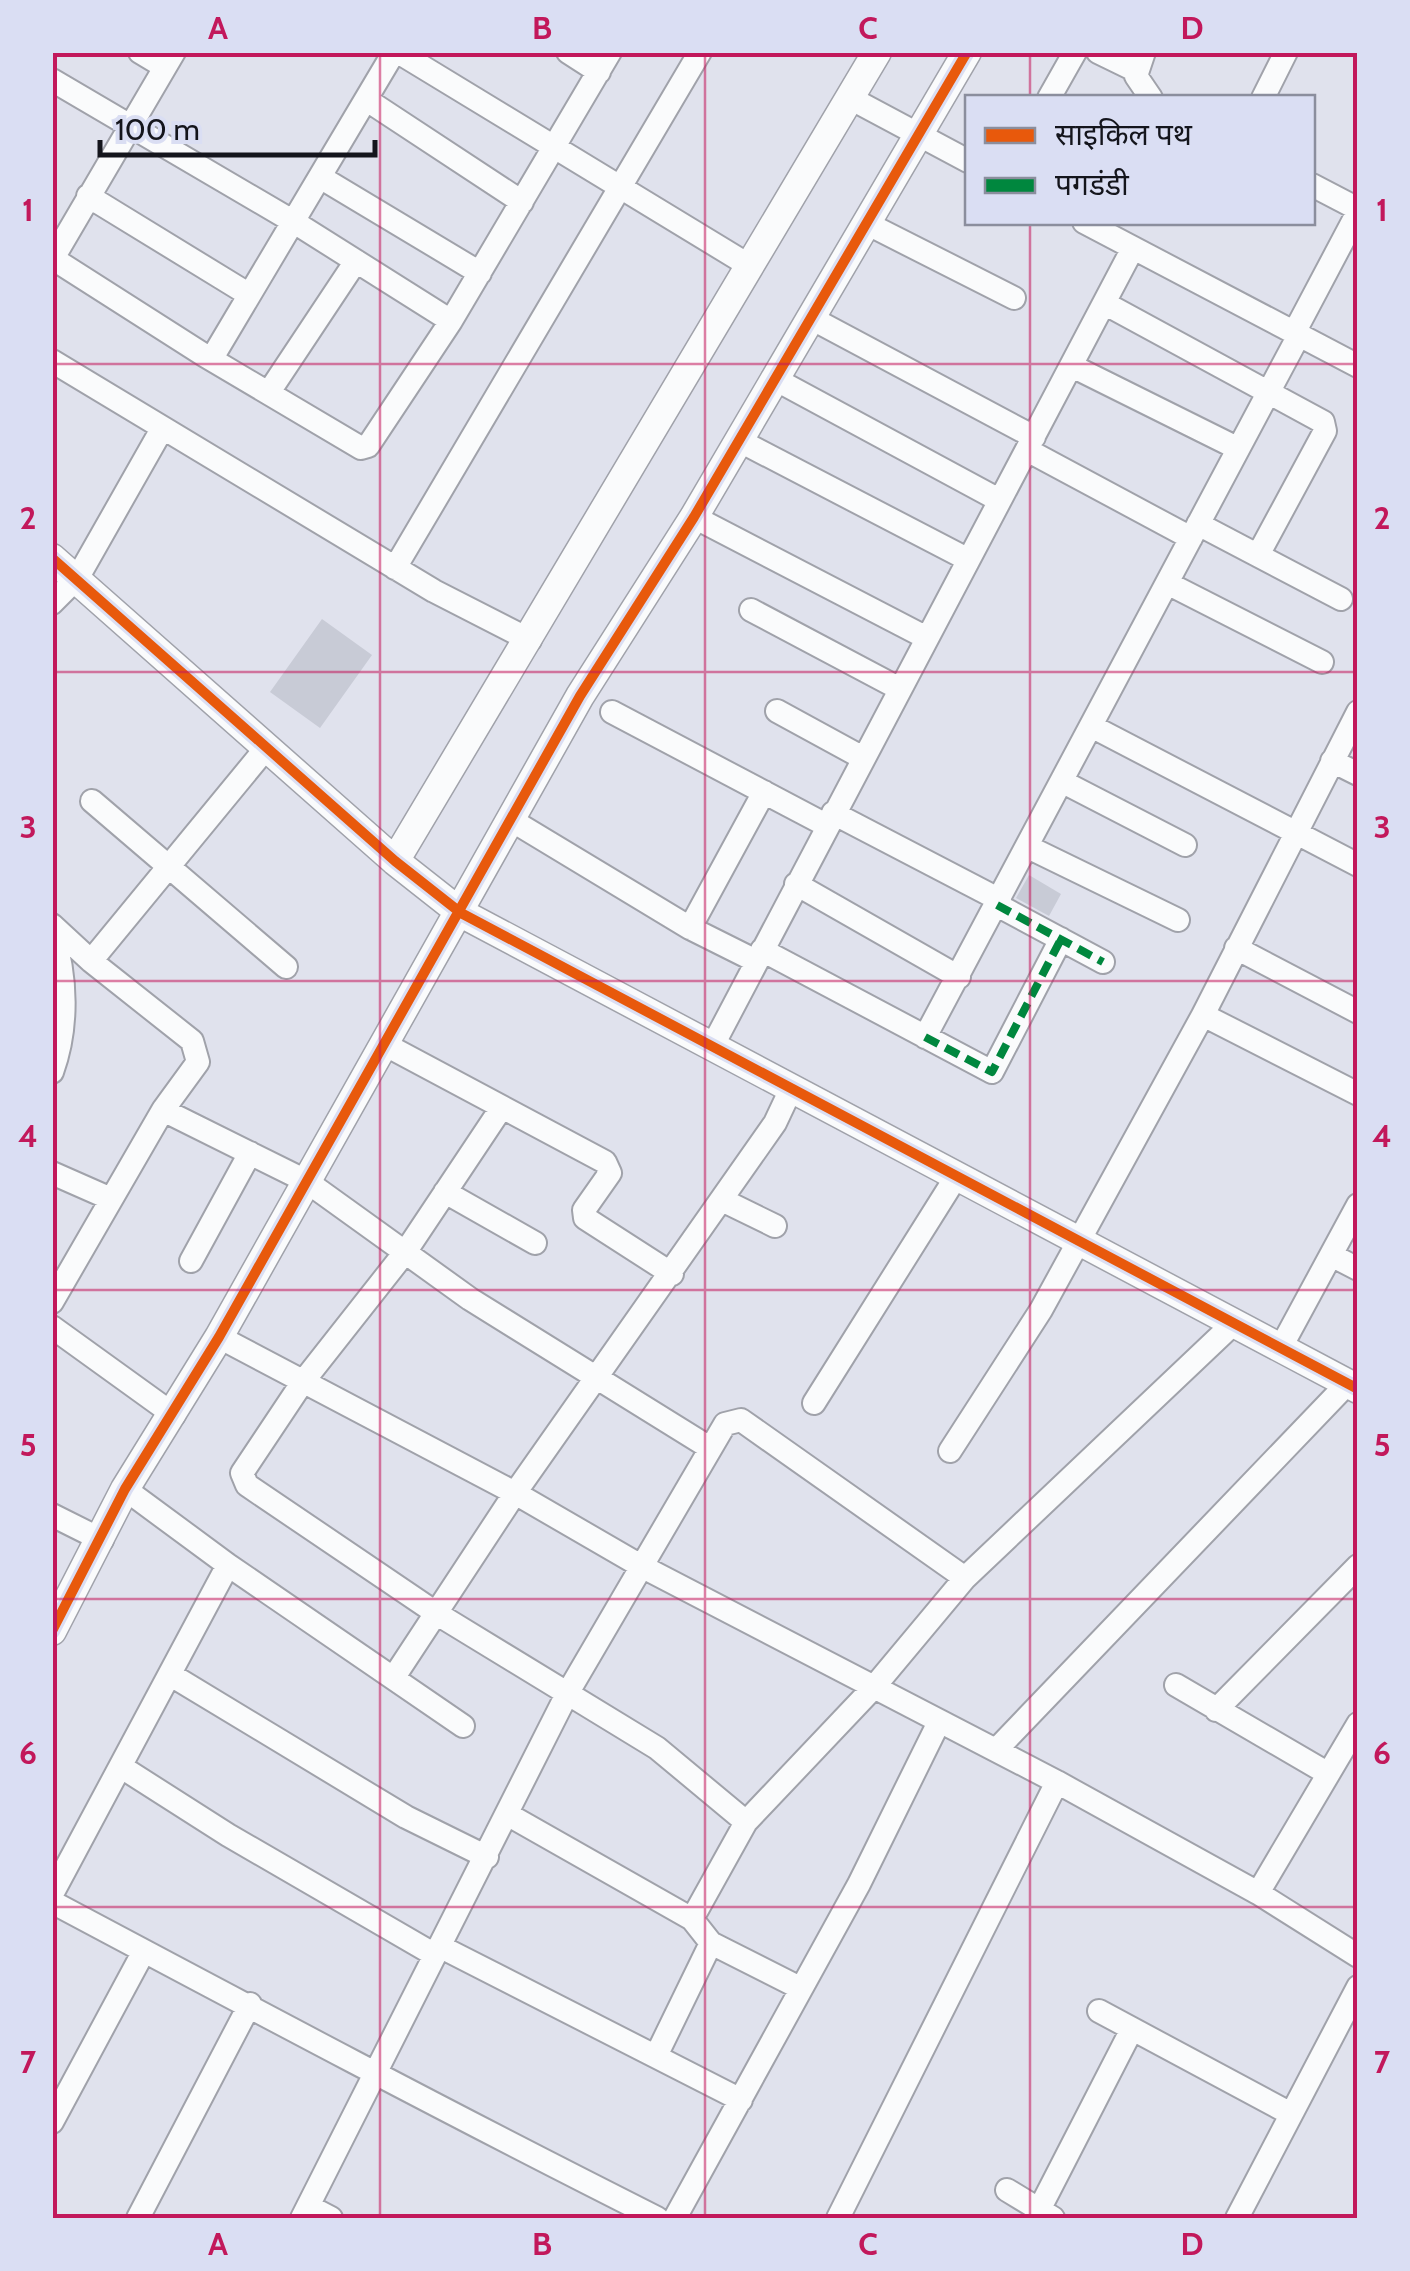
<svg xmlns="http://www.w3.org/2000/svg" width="1410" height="2271" font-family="Cabin,'Noto Sans Devanagari',sans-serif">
  <rect width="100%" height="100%" fill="#e0e2ed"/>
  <!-- building -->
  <path fill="#c8cbd6" d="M322 619 372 655 320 728 270 692Z
    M1029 875 1061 894 1049 916 1016 898Z"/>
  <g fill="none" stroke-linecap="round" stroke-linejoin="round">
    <defs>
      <path id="minor" d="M140 52 165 67
        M398 52 750 266
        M568 52 599 72
        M1098 52 1137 71
        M1144 52 1136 76 1151 98
        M52 80 294 222 451 321
        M850 98 968 161
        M1049 98 1075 52
        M1263 98 1286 52
        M367 100 522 202
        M320 177 480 273
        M1312 185 1358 209
        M88 196 248 294
        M1084 222 1358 366
        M866 223 1014 298
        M52 258 204 355 361 448 368 446 451 321 610 52
        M52 260 174 52
        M1104 303 1323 422 1325 431 1258 555
        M809 317 1034 437
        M1294 333 1358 212
        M212 358 394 52
        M52 361 434 591 530 640
        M1072 366 1237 448
        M773 378 999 500
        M269 392 356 261
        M738 440 967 559
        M1027 450 1191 538
        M694 517 925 637
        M1198 524 1341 599
        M395 568 700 52
        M1167 583 1322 662
        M52 603 78 577 162 429
        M751 610 900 689
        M777 711 863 758
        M612 712 826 825
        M1093 727 1358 865
        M1332 761 1358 774
        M1063 782 1185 845
        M92 801 286 967
        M833 813 1000 900
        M511 820 690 928
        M1028 847 1178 920
        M796 884 959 977
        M997 905 1103 962
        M52 925 91 961 192 1041 198 1062 163 1110 306 1181 470 1299 710 1448
        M52 931C67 976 68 1028 52 1072
        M1236 948 1358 1012
        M762 950 992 1072 1061 939
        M91 961 267 747
        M756 961 690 928 764 792
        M1203 1015 1358 1094
        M925 1037 1299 335
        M384 1044 605 1162 610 1173 584 1210 585 1218 672 1274
        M713 1045 1133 248
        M502 1107 406 1251 302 1383 242 1473 247 1485 439 1615 657 1748 746 1822
        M52 1173 111 1199
        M445 1192 535 1243
        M722 1200 775 1226
        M1331 1255 1358 1269
        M191 1261 250 1153
        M52 1302 163 1110
        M52 1327 174 1415
        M219 1337 515 1493 641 1566 1057 1782 1258 1893 1358 1956
        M1280 1349 1358 1205
        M814 1403 956 1177
        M950 1451 1041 1310 1203 1015 1358 712
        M125 1489 228 1565 463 1726
        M52 1515 102 1540
        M171 1675 406 1817 487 1857
        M394 1677 515 1493 775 1123 791 1089
        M1176 1685 1327 1773
        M1216 1710 1358 1566
        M996 1750 1347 1384
        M123 1768 228 1835 435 1955
        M507 1814 692 1919 711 1943 800 1988
        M1258 1893 1358 1724
        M52 1894 228 1565
        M52 1902C253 2009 454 2116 657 2218
        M692 1919 746 1822 874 1687 965 1578 1233 1324
        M441 1947 741 2100
        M1099 2011 1291 2114
        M656 2056 711 1943
        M52 2122 144 1951
        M1007 2190 1053 2218
        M308 2206 331 2218
        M1039 2210 1132 2029
        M138 2218 250 2004
        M302 2218 567 1694 725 1424 741 1420 965 1578
        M675 2218 859 1884 939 1722
        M838 2218 1057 1782
        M1237 2218 1358 1987"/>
      <path id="tertiary" d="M52 558 395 861 461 913 1358 1389
        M395 861 877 52
        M52 1631 125 1489 219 1337 580 696 694 517 967 52"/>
    </defs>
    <!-- minor casing -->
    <use href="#minor" stroke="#a0a2aa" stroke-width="26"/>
    <!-- tertiary casing -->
    <use href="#tertiary" stroke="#a0a2aa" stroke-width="31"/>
    <!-- minor -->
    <use href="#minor" stroke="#fafbfc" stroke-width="22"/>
    <!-- tertiary -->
    <use href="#tertiary" stroke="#fafbfc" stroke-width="28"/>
    <!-- quiet -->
    <path stroke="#00873e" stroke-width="8" stroke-dasharray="15 8" stroke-linecap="butt" d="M997 905 1103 962
      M925 1037 992 1072 1061 939"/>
    <defs>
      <path id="cycleway" d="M52 558 395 861 461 913 1358 1389
        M52 1631 125 1489 219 1337 580 696 694 517 967 52"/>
    </defs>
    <!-- cycleway casing -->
    <use href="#cycleway" stroke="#dadef3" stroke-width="16"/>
    <!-- cycleway -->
    <use href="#cycleway" stroke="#e8590c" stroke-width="10"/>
  </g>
  <!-- grid -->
  <path fill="none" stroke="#c2185b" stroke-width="2.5" stroke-opacity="0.55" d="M380 52V2218M705 52V2218M1030 52V98M1030 222V2218M52 364H1358M52 672H1358M52 981H1358M52 1290H1358M52 1599H1358M52 1907H1358"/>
  <!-- border -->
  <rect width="1410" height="2271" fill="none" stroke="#dadef3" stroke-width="110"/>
  <!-- legend -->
  <rect x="965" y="95" width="350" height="130" fill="#dadef3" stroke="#8b8e9d" stroke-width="2.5"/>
  <rect x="985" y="128" width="50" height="15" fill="#e8590c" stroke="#8b8e9d" stroke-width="2.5"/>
  <text x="1055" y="145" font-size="30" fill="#14151c">साइकिल पथ</text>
  <rect x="985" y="178" width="50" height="15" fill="#00873e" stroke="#8b8e9d" stroke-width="2.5"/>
  <text x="1055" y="195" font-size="30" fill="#14151c">पगडंडी</text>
  <!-- scale -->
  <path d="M100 140v15h275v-15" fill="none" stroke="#14151c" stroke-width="5"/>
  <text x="115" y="140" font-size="30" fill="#14151c" stroke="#dadef3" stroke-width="8" paint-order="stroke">100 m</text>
  <rect x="55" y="55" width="1300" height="2161" fill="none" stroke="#c2185b" stroke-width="4"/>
  <g font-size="32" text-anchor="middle" font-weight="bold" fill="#c2185b">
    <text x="218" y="39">A</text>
    <text x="542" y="39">B</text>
    <text x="868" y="39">C</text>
    <text x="1192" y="39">D</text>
    <text x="28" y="221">1</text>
    <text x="1382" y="221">1</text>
    <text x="28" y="529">2</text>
    <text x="1382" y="529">2</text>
    <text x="28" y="838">3</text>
    <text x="1382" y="838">3</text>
    <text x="28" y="1147">4</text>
    <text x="1382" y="1147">4</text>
    <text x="28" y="1456">5</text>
    <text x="1382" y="1456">5</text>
    <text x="28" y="1764">6</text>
    <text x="1382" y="1764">6</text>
    <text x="28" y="2073">7</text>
    <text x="1382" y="2073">7</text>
    <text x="218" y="2255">A</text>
    <text x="542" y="2255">B</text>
    <text x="868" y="2255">C</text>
    <text x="1192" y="2255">D</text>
  </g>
</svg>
